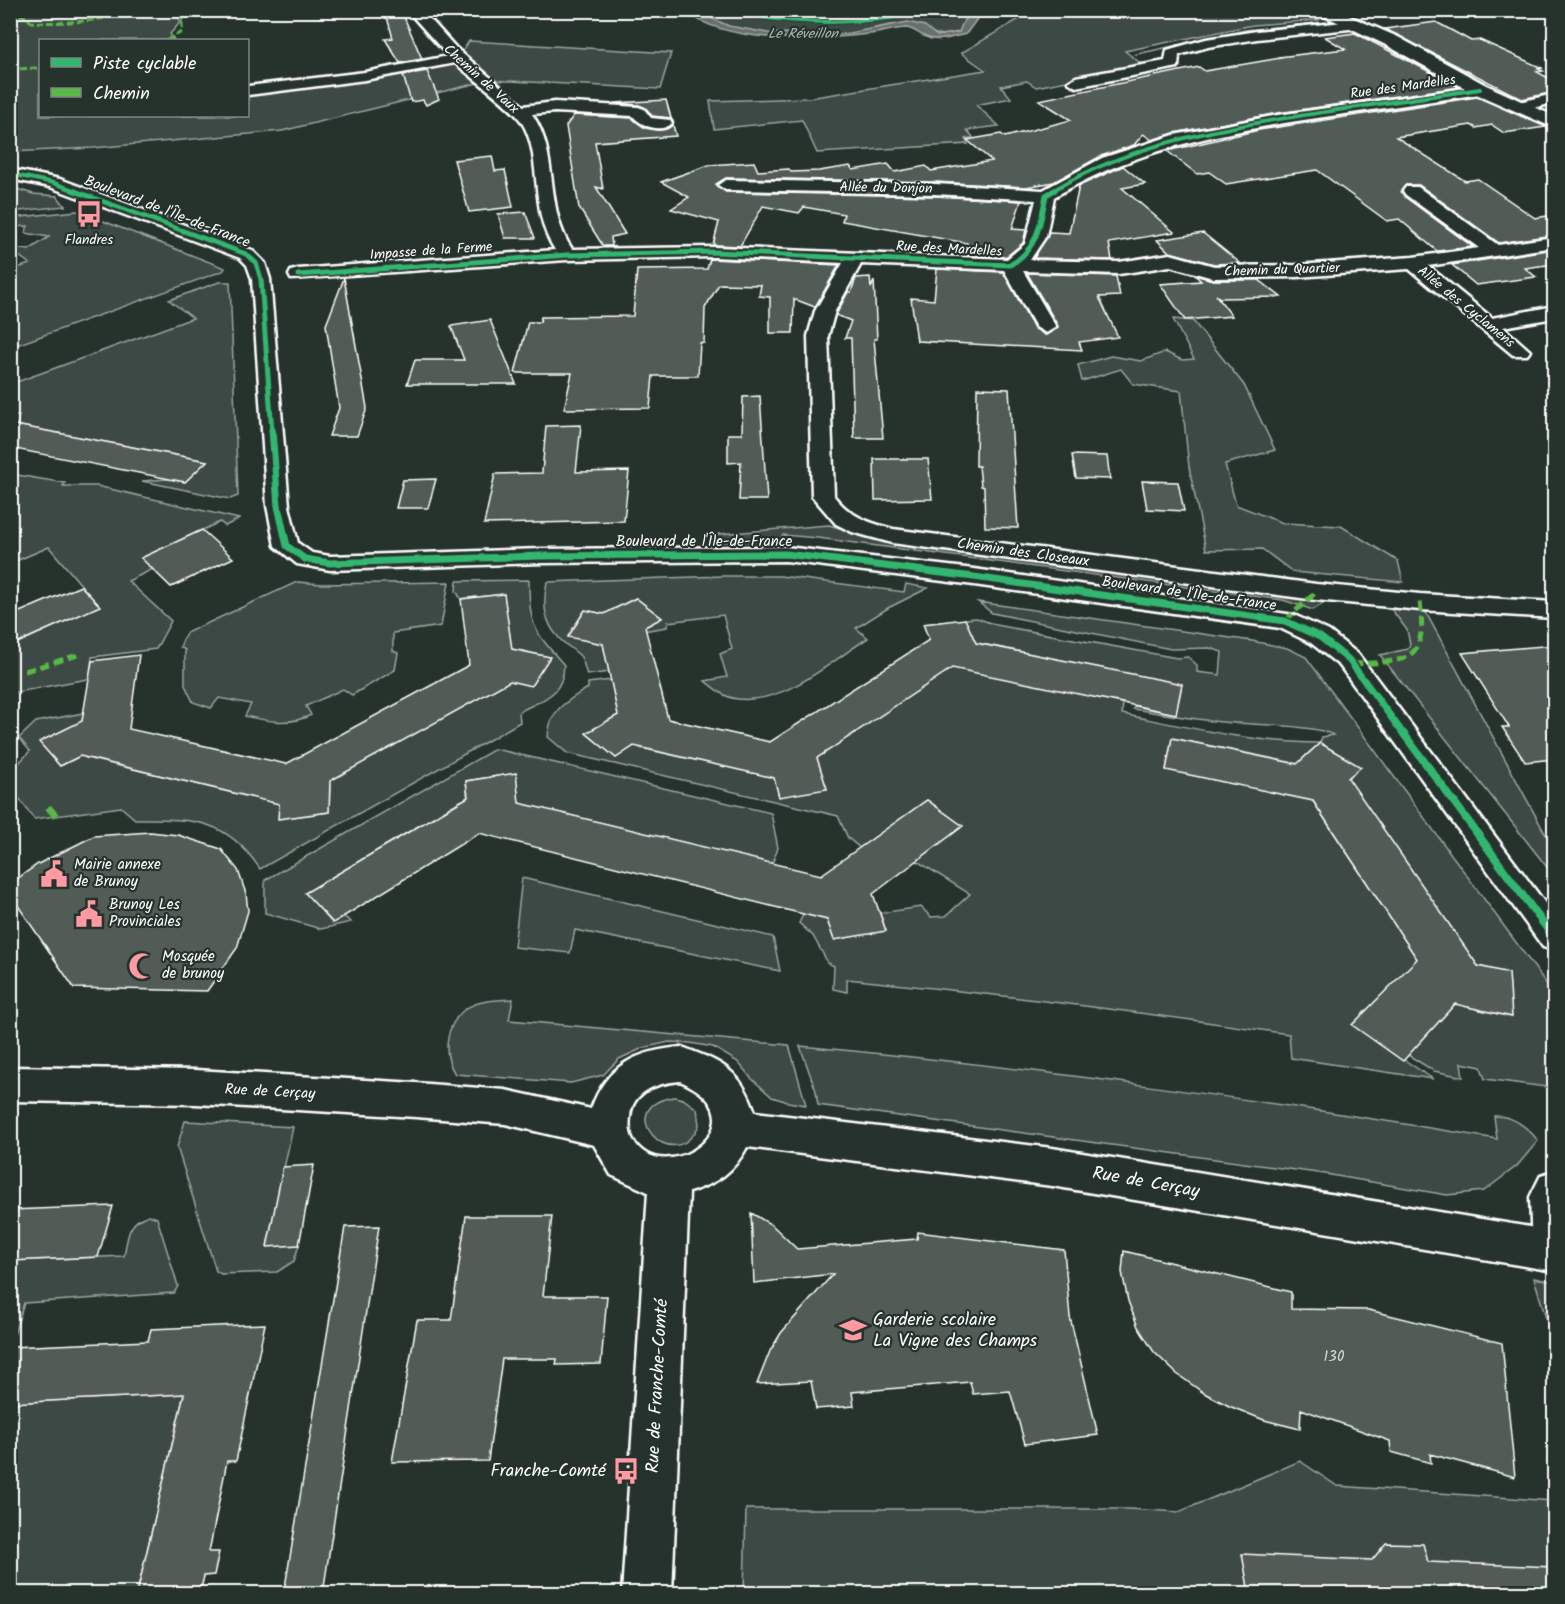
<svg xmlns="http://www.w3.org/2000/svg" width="1565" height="1604" font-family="Kalam,sans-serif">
  <rect width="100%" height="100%" fill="#26332d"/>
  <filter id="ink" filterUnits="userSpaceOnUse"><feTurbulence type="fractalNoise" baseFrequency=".0167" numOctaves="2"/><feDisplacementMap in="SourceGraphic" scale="12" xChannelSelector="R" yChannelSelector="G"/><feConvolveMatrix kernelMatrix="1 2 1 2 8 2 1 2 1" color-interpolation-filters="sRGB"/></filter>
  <g filter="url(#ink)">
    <!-- green -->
    <path fill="#3e4944" stroke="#9ea4a2" stroke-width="1.5" d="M916 10 974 11 966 16 959 32C933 40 925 27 901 25 891 23 860 32 847 34 807 39 729 37 695 11H774L776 17 901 14Z
      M1301 10 1319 20 1253 25 1125 51 1144 66 1036 87 1027 81 1001 86 1011 98 976 105 999 126 967 130 973 137 965 139 968 144 817 153 802 120 714 129 710 101 809 98 985 70 961 53 1033 11Z
      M11 11H190L170 34 174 40H40V116H248V96L456 62 469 41 671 53 660 89 490 80 282 131 93 148 11 152Z
      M11 187 33 194 57 196 65 206 11 212Z
      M77 211 225 268 223 271 11 347V270L30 264 15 253 11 254V248L29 250 49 237 25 233 28 226 11 227V218Z
      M219 282H230L238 496 230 499 142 481 167 479 185 482 207 461 20 426 16 429 19 416 11 417V384L193 318 169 300Z
      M1173 319 1193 321 1244 385 1275 450 1225 464 1236 505 1283 523 1341 526 1398 561 1403 582 1293 572 1262 549 1206 550 1189 467 1181 391 1133 384 1121 369 1082 381 1078 365 1111 356 1141 361 1165 352 1182 360 1194 359Z
      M11 474 65 483 63 486H97L239 519 225 526 220 522 142 558 153 569 128 581 171 621 156 649 92 657 89 679C62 683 37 689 11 693V646L99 606 49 547 11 563Z
      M829 525 861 534 1424 609 1547 837H1554V876L1380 655 1408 649 1410 644 1407 630 1392 610 1368 604 1327 601 1313 610 1283 600 818 538 783 535 780 545H762V541L712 542V537L719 534Z
      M724 576H780L904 592 906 584 928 588 888 608 856 628 868 638C830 662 786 704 738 699 725 698 715 689 705 681L727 677 720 654 732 649 723 615 668 622 667 627 643 631 641 629 662 618 636 598 610 611V615L585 610 568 636 598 643 603 642 609 672 587 675C585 670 584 662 581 657 575 650 565 645 559 638 543 621 543 602 547 582Z
      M529 580C529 626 534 631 564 665 563 696 543 699 519 712L520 722 484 743 260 869C226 817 192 819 135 819L121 807 34 819 11 787 10 765 18 764 30 751 19 738 36 722 83 713 82 723 40 742 60 766 85 754V758L274 802 279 800V819L329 812 330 785 325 783 504 684 506 680 531 686 549 657 518 650 512 652 504 594 461 599 456 591 457 581Z
      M297 582 322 584 449 582 441 626 393 633V651L398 653 395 670 352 695 343 689 306 706 311 715C289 726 268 721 245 716L251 704 219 698 211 708 193 702 185 685V650L180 647 186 633Z
      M978 602 1252 641 1287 648 1306 657 1554 994V1088L1485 1079 1481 1067 1461 1063 1463 1077 1434 1071 1408 1055 1458 1001 1463 1002V1006L1511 1017 1509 973 1473 965 1346 781 1360 767 1320 743 1301 760 1304 765 1172 738 1166 770 1305 799 1310 797 1421 964 1352 1025 1433 1079 1291 1058 1289 1034C1142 1012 995 994 847 979V992L833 989 834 966 828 963 813 936 799 923 804 913 826 915 834 940 886 931 880 913 921 907 931 917 946 916 970 894 917 861 962 826 927 800 860 848 848 838 838 816 567 753 548 737C549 710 567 701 588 688V683L611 680 619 718H613L587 734 616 757 638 744 640 748 827 789 818 763 813 761 955 666 1123 703 1122 714C1187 727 1253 743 1320 743L1322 737 1333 735C1316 724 1238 725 1213 721 1186 718 1160 713 1133 709L1134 706 1176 714 1182 684 973 642 974 639 965 619 977 618 996 625 1177 658 1188 657 1197 665V672L1220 675 1222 652 1210 648 1171 649 992 613Z
      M495 749 771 813 778 848 772 864 515 802 518 799 516 773 466 781 468 802 460 801 306 893 332 923 343 916 351 922 321 929 265 913V880Z
      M522 878 773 937 780 971 575 930 570 953 514 947Z
      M513 999 509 1020 789 1045 806 1105 788 1102 772 1097 751 1078 738 1062 713 1047 690 1043 669 1042 643 1048 619 1059 603 1075 571 1083 455 1074C442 1054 445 1026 464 1010 477 1000 497 1000 513 999Z
      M800 1046C1034 1067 1266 1101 1497 1139L1494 1116C1512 1115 1528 1127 1538 1141L1517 1166 1484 1191 1447 1195 1325 1174 818 1105 816 1091Z
      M675 1097 683 1099 697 1109 699 1125C673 1181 609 1105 675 1097Z
      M185 1121 293 1127 267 1246 299 1245 294 1261 277 1272 221 1274 216 1271 177 1147Z
      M149 1215 157 1218 178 1286 174 1293 24 1303 11 1344V1261L124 1256C128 1236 127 1222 149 1215Z
      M1534 1278 1554 1282V1345Z
      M184 1394 137 1593H11L10 1403Z
      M1300 1461 1337 1486 1554 1501V1593L744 1594 746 1509H1128L1179 1512Z"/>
    <!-- water -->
    <path fill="#67706c" stroke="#a4a9a7" stroke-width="1.5" d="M685 11H695L729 26 768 33 844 34 908 22 925 26 937 36 959 32C964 19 968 10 983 11L966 34C953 37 938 43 926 37 918 34 914 28 905 28 893 29 881 33 869 34 817 40 727 45 685 11Z"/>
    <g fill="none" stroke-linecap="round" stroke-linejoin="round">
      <!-- stream -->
      <path fill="#a4a9a7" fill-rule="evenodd" d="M1321 22 1323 24 1246 31 1136 55 1134 54 1246 29Z"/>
    </g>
    <!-- building -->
    <path fill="#515c57" stroke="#fff" stroke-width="1.5" d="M397 10H401L422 59 400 63 385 39 393 38 386 14Z
      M1436 22 1471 41 1480 40 1542 68 1538 69 1543 71 1537 72 1554 81V92L1522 99 1385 29Z
      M1355 33 1459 87 1278 113 1174 133 1152 140 1143 134 1134 145 1101 156 1054 182 1026 187 935 182 726 178 716 184 726 192 935 196 1021 201 1012 229 1026 230 1023 243 1006 257 965 255 967 243 842 221 844 214 804 207 799 213 763 206 740 246 713 245 719 222 671 209 689 197 661 182 709 165 754 162 758 171 789 169 791 172 819 171 850 166 853 170 888 164 895 172 926 166 931 171 992 161 967 140 1001 134 1005 137 1071 120 1039 100 1199 67 1205 71 1281 58 1279 57 1345 49 1325 37Z
      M427 71 439 99 426 105 423 100 411 102 403 75Z
      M1477 97 1546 127 1504 133 1492 125 1476 128 1471 125 1396 137 1465 181 1478 179 1535 218 1554 215V235L1499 243 1419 185H1406L1401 191 1405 197 1473 247 1437 251 1399 219 1387 221 1317 170 1226 184 1209 172 1197 174 1167 151 1259 130Z
      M666 100 671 118 652 116 646 108 639 105 614 103Z
      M574 115 632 118 645 128 657 130 673 125 676 136 595 142 603 189 596 187 625 234 611 237 612 246H603L579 208 566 126Z
      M492 156 495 171 505 170 513 207 469 212 454 160Z
      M1123 166 1145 184 1122 188 1174 232 1109 243 1112 260 1034 258 1049 232 1069 233 1079 186Z
      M525 212 535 238H505L498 214Z
      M1203 233 1240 263 1214 264 1169 252 1157 240Z
      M1554 249V264L1525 268 1536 277 1476 285 1452 265Z
      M710 259 839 265 815 307 794 299 793 333H770V297L759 296 761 285 719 284 705 308 704 343H700L698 376H653L650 408 564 409 572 373H515L528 322H540L541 317 633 316 637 270 707 269Z
      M937 269 1003 272 1034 328 1045 335 1058 326 1027 273 1116 276 1120 296 1099 297 1118 337 1079 342 1082 350 917 341 911 298 934 300Z
      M1195 275 1213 280H1259L1281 297 1220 298 1216 295 1232 316 1185 320 1160 284 1201 281Z
      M870 277 871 288 874 281 877 339H874L883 438H854L851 338H845L851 321 836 315 848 292H851L856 278Z
      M344 278 367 408 357 436H329L339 408 326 325Z
      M490 320 516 384H407L415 360H464L451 326Z
      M977 388 1009 389 1018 528 985 527 984 487 981 486 979 466H976Z
      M760 396 767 500H739L741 462 728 463V434H742L743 397Z
      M10 424 207 461 185 482 10 448Z
      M581 425 576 472 629 471 624 521 484 524 495 474 542 473 546 426Z
      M1072 455 1107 456 1110 479 1076 478Z
      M874 459H928L932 499 875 500Z
      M436 479 428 508H396L403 480Z
      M1142 481 1178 482 1184 511 1147 509Z
      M202 530 233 558 171 587 141 558Z
      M81 586 100 606 10 646V616Z
      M504 594 512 649 550 657 531 686 510 681 330 781 329 812 278 819 279 804 80 756 60 766 39 742 82 721 92 661 139 655 129 729 286 764 469 665 461 599Z
      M636 598 662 618 645 627 668 719 770 742 929 640 923 624 965 619 976 643 1182 684 1176 714 952 668 817 758 827 789 779 797 774 778 634 746 616 758 586 733 618 715 603 644 568 637 585 610 604 614Z
      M1554 645V759L1525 762 1502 727H1509L1462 653Z
      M1172 738 1297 764 1320 743 1361 767 1348 778 1478 966 1509 973 1512 1017 1455 1004 1403 1061 1352 1025 1417 959 1313 801 1166 770Z
      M516 773 519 803 821 875 927 800 963 826 873 894 886 931 834 940 827 920 479 833 333 923 305 893 468 797 466 781Z
      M150 832 178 835 221 849 238 870 246 894 248 911 237 948 207 991 74 988 10 894V884L38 864 94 836Z
      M314 1165 299 1245 267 1247 283 1167Z
      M113 1206 98 1257 10 1261V1210Z
      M751 1213 772 1225 797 1249 917 1239 918 1232 1064 1250 1070 1317 1098 1435 1025 1444 1010 1391 973 1394 970 1382 852 1392 854 1406 816 1409 811 1381 757 1384 770 1351 781 1333 833 1274 754 1283Z
      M466 1216H552L543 1296H607L601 1364 556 1365 557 1359H502L488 1461 392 1462 417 1320H451Z
      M379 1226 323 1593H284L345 1227Z
      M1124 1251 1291 1292V1309L1369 1310 1502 1343 1515 1477 1430 1454 1431 1463 1391 1452 1390 1441 1301 1409 1300 1429 1264 1420 1229 1406 1204 1393 1177 1374 1154 1352 1138 1327 1128 1301 1122 1272Z
      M265 1324 236 1461H227L209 1552H219L214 1575 204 1576 200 1593H137L184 1394 10 1403V1347L148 1341 151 1329Z
      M1386 1543 1423 1544 1428 1562 1554 1567V1593H1249L1242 1554 1372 1560Z"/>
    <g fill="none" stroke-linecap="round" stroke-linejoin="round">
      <defs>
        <path id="minor" d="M407 10H422L456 48 523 106 555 102 638 107 644 109 651 118 670 120 672 123C662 134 641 126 633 116L555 112 532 114C560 154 544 209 572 249L714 247 1007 259 1025 244 1036 200 935 194 726 190 718 185 726 180 935 184 1043 190 1102 158 1174 135 1278 115 1485 86 1488 89 1485 92 1480 94C1430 101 1381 109 1331 116 1234 130 1140 146 1054 197L1046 236 1030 260 1119 262 1170 254 1214 266 1297 265 1413 257 1479 248 1406 195 1403 191 1406 187H1418L1498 245 1554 237V247L1428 266 1492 318 1554 306V318L1503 327 1530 351 1527 355H1513L1409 269 1297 277 1213 278 1170 266 1119 274 1023 271 1056 327 1046 333 1036 327 1004 270 861 264 835 311 828 336 834 496C849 516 869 523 893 529L1316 584 1420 594 1554 602V618L1420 610 1316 600 892 543 852 532 836 524 812 496 808 336 815 311 843 263 714 257 567 260 291 279 289 275 291 271 298 269 555 250C528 210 544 156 521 121 511 106 472 78 455 63L365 80 248 95V86L365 72 448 56Z
          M1354 21 1359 22V28L1257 39 1208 47 1179 55 1178 67 1076 87 1068 82 1076 77 1165 61 1167 50 1206 39 1257 31Z
          M1554 94V103L1520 111 1512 106 1515 103Z
          M10 169 60 179 252 250 265 263 270 279 289 506 298 543 312 553 330 556 542 549 786 547 974 569 1294 615 1329 631 1358 654 1554 915V950L1543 947 1340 666 1311 643 1280 628 974 585 786 561 542 563 330 570 297 564 275 546 267 506 252 279 247 265 240 258 50 187 10 179Z
          M1554 1171V1266L1550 1267 1537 1262 1532 1250 1530 1197 1541 1175Z"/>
        <path id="tertiary" d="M1312 10H1335L1398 37 1486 85 1554 116V128L1474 93 1386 45Z
          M682 1047C722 1062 741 1070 755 1112L1052 1148 1554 1231V1271L1052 1186 747 1147C733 1173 717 1183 689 1192L672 1594H622L648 1192 611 1175 594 1145 505 1124 416 1117 196 1104 10 1101V1067L196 1070 416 1083 505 1090 591 1109C607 1064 637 1051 682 1047ZM680 1081C769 1119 664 1193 633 1140 629 1133 629 1125 630 1117 632 1091 657 1083 680 1081Z"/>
      </defs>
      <!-- minor casing -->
      <use href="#minor" stroke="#fff" stroke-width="5"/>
      <!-- tertiary casing -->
      <use href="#tertiary" stroke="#fff" stroke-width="5"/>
      <!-- minor -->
      <use href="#minor" fill="#26332d" fill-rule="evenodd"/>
      <!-- tertiary -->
      <use href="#tertiary" fill="#26332d" fill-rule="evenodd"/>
      <!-- quiet-far2 -->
      <path stroke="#58b947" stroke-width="3" stroke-dasharray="7 3" stroke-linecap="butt" d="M10 11 26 17 31 22C68 24 103 21 138 10
        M167 40 182 32V23L175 10
        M10 69 40 68"/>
      <!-- quiet-far1 -->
      <path stroke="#58b947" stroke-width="5" stroke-dasharray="10 5" stroke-linecap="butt" d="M1285 621 1316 592
        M1352 664C1405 661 1428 665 1420 602
        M25 671 81 654"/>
      <!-- quiet -->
      <path stroke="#58b947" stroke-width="7" stroke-dasharray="13 7" stroke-linecap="butt" d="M48 807 56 816"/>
      <defs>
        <path id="cycleway-far3" d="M722 10C794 26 864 26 936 10
          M10 174 54 183 76 191
          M1052 191C1137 140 1234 126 1331 111 1381 104 1430 96 1480 89"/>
        <path id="cycleway-far2" d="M72 190 246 254 256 263 261 279 272 432
          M298 275 567 255 714 252 1010 265C1038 249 1040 225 1046 195L1055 190"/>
        <path id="cycleway-far1" d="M272 430 278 506 287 546 305 559 330 563 542 556 786 554 974 577 1285 621 1320 637 1349 660 1405 736"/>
        <path id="cycleway" d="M1404 734 1554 938"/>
      </defs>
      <!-- cycleway-far3 casing -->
      <use href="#cycleway-far3" stroke="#26332d" stroke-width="6"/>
      <!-- cycleway-far2 casing -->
      <use href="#cycleway-far2" stroke="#26332d" stroke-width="8"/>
      <!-- cycleway-far1 casing -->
      <use href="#cycleway-far1" stroke="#26332d" stroke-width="10"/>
      <!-- cycleway casing -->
      <use href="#cycleway" stroke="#26332d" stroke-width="12"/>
      <!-- cycleway-far3 -->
      <use href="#cycleway-far3" stroke="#33b770" stroke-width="4"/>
      <!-- cycleway-far2 -->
      <use href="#cycleway-far2" stroke="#33b770" stroke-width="5"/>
      <!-- cycleway-far1 -->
      <use href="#cycleway-far1" stroke="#33b770" stroke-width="7"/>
      <!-- cycleway -->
      <use href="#cycleway" stroke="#33b770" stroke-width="8"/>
    </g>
  </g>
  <!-- icons -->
  <defs>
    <symbol id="bus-bare" viewBox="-9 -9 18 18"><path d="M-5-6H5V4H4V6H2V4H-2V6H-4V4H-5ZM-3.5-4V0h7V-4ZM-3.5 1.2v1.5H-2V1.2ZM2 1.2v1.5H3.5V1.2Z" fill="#ff9aa2" stroke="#26332d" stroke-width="2.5" paint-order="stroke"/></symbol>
    <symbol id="civic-bare" viewBox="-9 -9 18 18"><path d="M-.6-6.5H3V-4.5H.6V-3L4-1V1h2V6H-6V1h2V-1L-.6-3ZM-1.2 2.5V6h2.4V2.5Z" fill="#ff9aa2" stroke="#26332d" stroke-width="2.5" paint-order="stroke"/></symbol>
    <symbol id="mosque-bare" viewBox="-9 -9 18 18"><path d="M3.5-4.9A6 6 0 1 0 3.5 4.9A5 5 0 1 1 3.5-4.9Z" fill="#ff9aa2" stroke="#26332d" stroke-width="2.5" paint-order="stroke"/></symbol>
    <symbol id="school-bare" viewBox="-9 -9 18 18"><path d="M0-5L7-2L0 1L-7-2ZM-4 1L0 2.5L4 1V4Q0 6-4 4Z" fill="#ff9aa2" stroke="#26332d" stroke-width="2.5" paint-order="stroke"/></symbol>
  </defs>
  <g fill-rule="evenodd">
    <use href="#bus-bare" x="70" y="195" width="38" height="38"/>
    <use href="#civic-bare" x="35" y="855" width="38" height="38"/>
    <use href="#civic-bare" x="70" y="895" width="38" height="38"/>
    <use href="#mosque-bare" x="123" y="947" width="38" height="38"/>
    <use href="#school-bare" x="834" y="1311" width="38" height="38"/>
    <use href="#bus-bare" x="607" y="1452" width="38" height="38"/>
  </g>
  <g text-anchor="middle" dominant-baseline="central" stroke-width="4.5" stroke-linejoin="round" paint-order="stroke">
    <!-- far-water labels -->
    <g font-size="14" font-style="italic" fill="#b3b8b6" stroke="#26332d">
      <text x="803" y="34">Le Réveillon</text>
    </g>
    <!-- far-street labels -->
    <g font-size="14" fill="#fff" stroke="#26332d">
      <text transform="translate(481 79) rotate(42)">Chemin de Vaux</text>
      <text transform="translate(1403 87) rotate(-8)">Rue des Mardelles</text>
      <text transform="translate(886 188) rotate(1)">Allée du Donjon</text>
      <text transform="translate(949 249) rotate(3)">Rue des Mardelles</text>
      <text transform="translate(431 251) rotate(-4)">Impasse de la Ferme</text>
      <text transform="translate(1282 270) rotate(-2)">Chemin du Quartier</text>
      <text transform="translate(1466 307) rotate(39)">Allée des Cyclamens</text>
    </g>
    <!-- far-poi labels -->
    <g font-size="14" fill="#fff" stroke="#26332d">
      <text x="89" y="240">Flandres</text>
    </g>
    <!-- street labels -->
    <g font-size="15" fill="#fff" stroke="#26332d">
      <text transform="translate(167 212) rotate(21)">Boulevard de l'Île-de-France</text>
      <text x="704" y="542">Boulevard de l'Île-de-France</text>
      <text transform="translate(1023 553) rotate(8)">Chemin des Closeaux</text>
      <text transform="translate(1189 594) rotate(8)">Boulevard de l'Île-de-France</text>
      <text transform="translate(270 1092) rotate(3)">Rue de Cerçay</text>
    </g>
    <!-- poi labels -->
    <g font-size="15" fill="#fff" stroke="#26332d" text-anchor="start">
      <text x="74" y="865">Mairie annexe<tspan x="74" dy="17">de Brunoy</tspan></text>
      <text x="109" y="905">Brunoy Les<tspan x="109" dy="17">Provinciales</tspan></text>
      <text x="162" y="957">Mosquée<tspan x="162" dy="17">de brunoy</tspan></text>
    </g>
    <!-- near-number labels -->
    <g font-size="15" fill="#d4d6d5">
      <text x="1334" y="1357">130</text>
    </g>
    <!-- near-street labels -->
    <g font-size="18" fill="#fff" stroke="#26332d">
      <text transform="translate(1146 1183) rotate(10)">Rue de Cerçay</text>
      <text transform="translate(658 1386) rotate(-87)">Rue de Franche-Comté</text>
    </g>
    <!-- near-poi labels -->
    <g font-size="18" fill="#fff" stroke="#26332d" text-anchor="start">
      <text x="873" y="1320">Garderie scolaire<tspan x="873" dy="21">La Vigne des Champs</tspan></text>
      <text x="606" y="1471" text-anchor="end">Franche-Comté</text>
    </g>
  </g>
  <!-- margin -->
  <rect width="1565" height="1604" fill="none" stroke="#26332d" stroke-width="36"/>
  <rect x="18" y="18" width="1529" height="1568" fill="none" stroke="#fff" stroke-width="2" filter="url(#ink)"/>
  <!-- legend -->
  <rect x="39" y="39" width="210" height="78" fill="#26332d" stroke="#7d8581" stroke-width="1.5"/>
  <rect x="51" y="58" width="30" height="9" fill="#33b770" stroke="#7d8581" stroke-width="1.5"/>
  <text x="93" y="69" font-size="18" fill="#ffffff">Piste cyclable</text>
  <rect x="51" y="88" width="30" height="9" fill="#58b947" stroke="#7d8581" stroke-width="1.5"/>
  <text x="93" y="99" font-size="18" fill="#ffffff">Chemin</text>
</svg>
